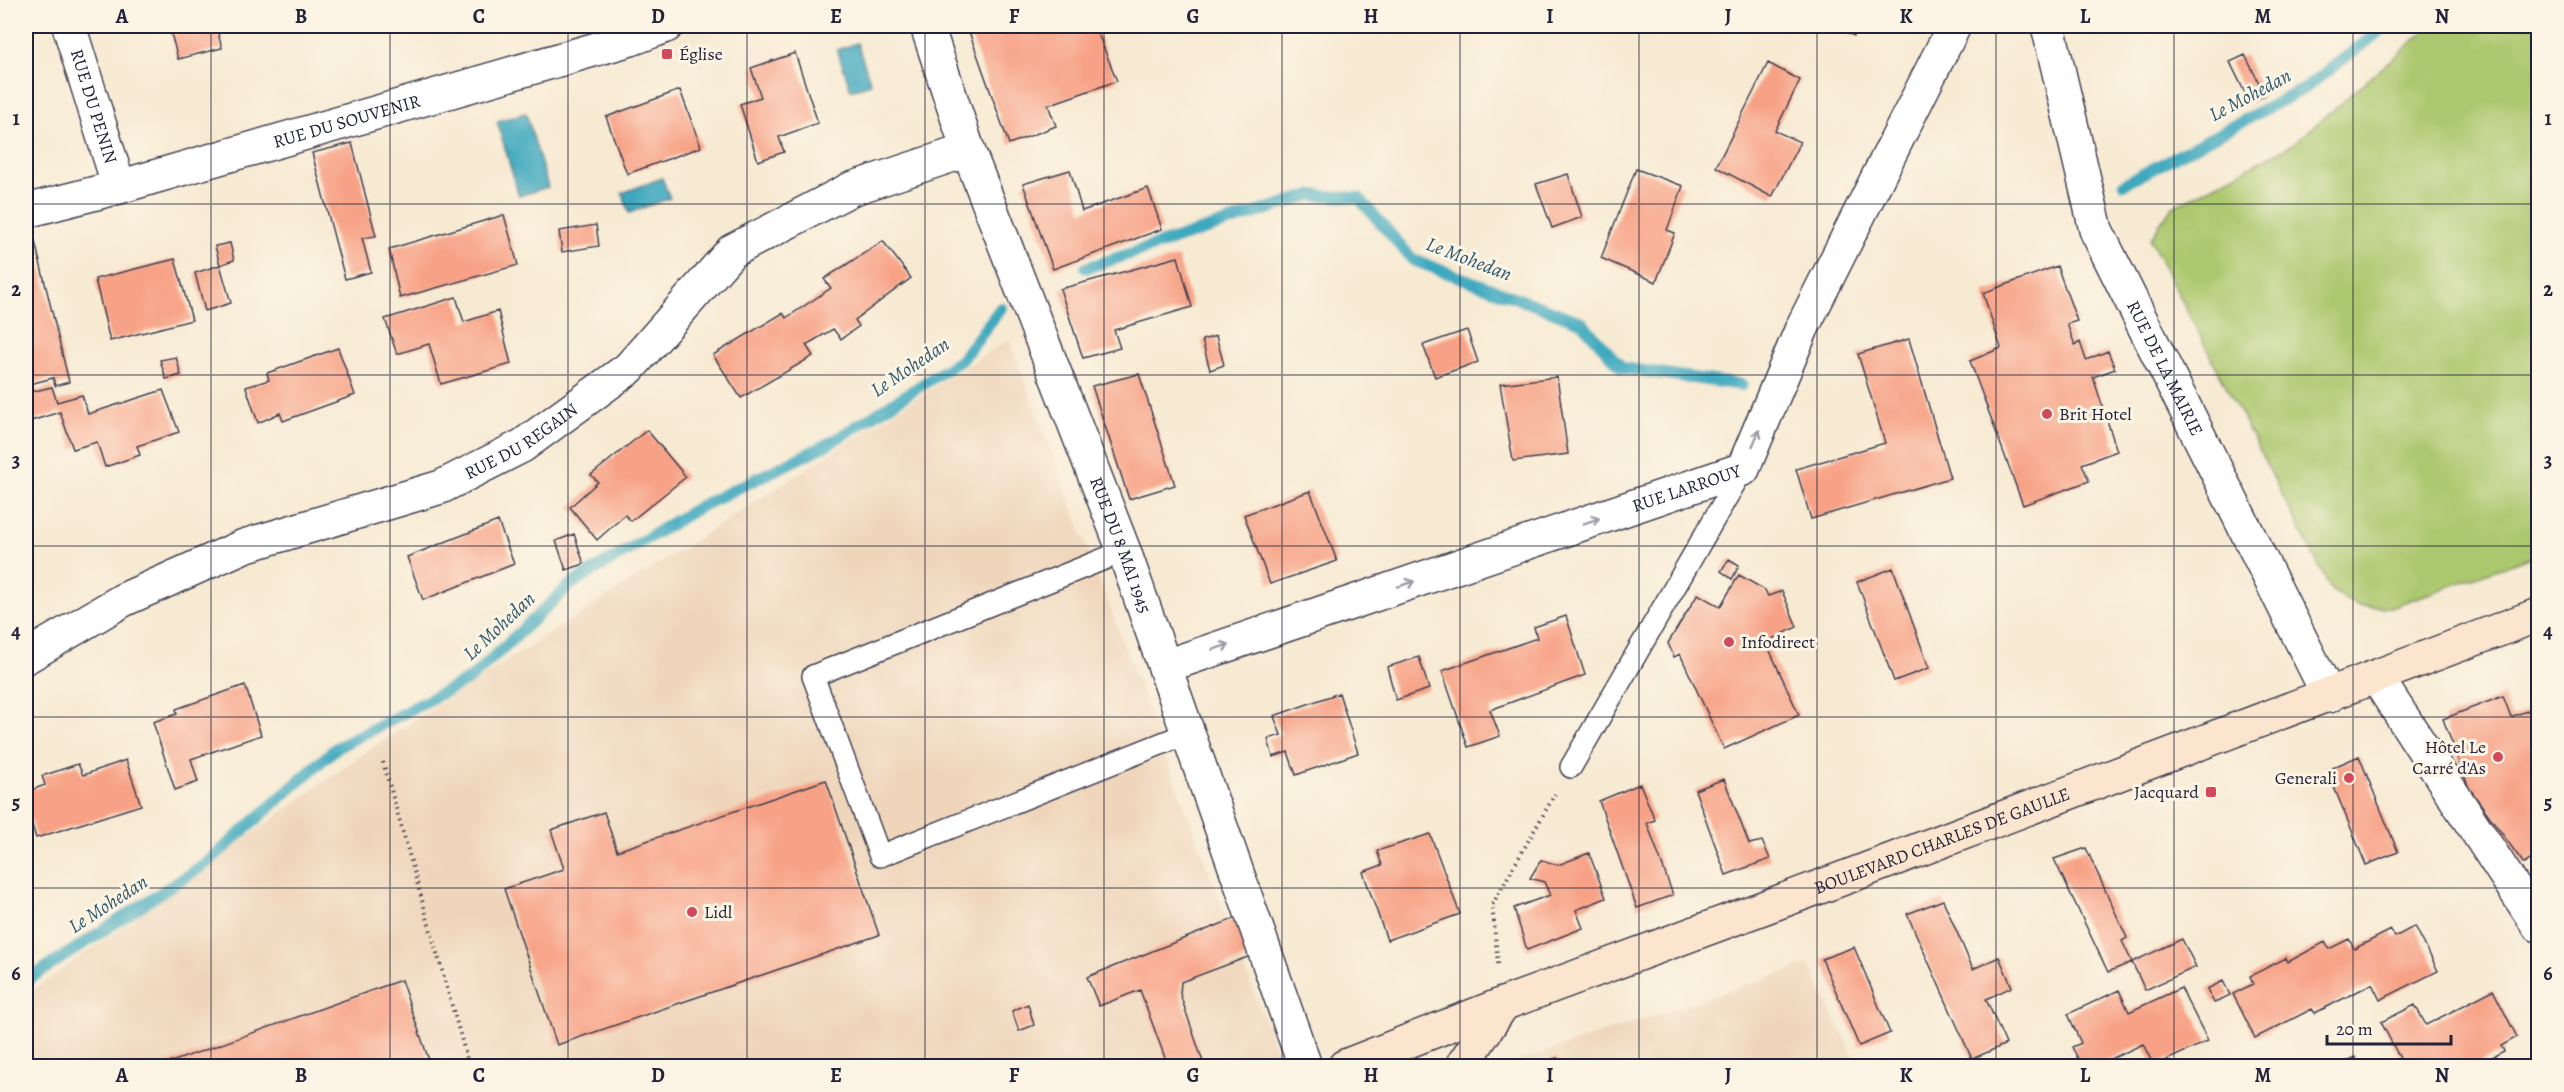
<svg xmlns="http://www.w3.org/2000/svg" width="2564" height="1092" font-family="Alegreya,serif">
  <rect width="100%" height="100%" fill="#fcf5e5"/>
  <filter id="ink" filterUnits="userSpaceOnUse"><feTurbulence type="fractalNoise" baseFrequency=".0167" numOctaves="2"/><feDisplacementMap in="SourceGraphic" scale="12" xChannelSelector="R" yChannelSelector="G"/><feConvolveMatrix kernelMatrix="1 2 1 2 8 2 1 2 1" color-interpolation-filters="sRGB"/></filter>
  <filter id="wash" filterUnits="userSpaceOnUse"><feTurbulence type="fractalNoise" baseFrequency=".008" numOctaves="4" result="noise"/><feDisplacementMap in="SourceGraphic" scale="24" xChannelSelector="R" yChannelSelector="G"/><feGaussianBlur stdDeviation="1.35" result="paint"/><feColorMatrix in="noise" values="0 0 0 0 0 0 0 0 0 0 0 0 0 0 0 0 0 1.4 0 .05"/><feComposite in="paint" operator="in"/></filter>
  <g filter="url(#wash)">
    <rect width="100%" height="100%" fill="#f7ead3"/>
    <!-- built -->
    <path fill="#efd6bb" d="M1009 339 1282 1066H26V996L373 747Z
      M1809 964 1858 1066H1504Z"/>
    <!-- green -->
    <path fill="#acc86e" stroke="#677554" stroke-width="1.5" d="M2431 26H2538V555L2391 607 2359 606 2332 591 2150 239 2171 208 2293 144Z"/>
    <!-- water -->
    <path fill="#3ea8be" stroke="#30657c" stroke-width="1.5" d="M857 43 871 84 851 90 837 50Z
      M526 113 548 187 519 196 497 121Z
      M662 178 670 198 629 213 622 193Z"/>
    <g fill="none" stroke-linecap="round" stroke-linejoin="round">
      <!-- stream -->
      <path stroke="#3ea8be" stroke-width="12" d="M2124 184 2307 87 2386 26
        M1086 268 1311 195 1359 198 1413 260 1581 322 1622 368 1742 385
        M26 981 208 862 336 748 471 678 570 585 699 507 830 443 961 360 1001 308"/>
    </g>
    <g id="blocks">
      <!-- building -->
      <path fill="#f7a286" d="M169 26H216L222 48 178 59Z
        M967 26H1095L1117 81 1048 105 1056 126 1009 144Z
        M1834 26H1860L1854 36Z
        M795 53 818 123 779 137 784 152 758 161 740 104 761 97 751 68Z
        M2245 55 2265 95 2250 103 2230 62Z
        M1768 63 1800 80 1775 131 1800 142 1772 197 1716 167Z
        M680 90 701 147 627 174 606 117Z
        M352 143 376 236 362 238 371 272 345 279 312 153Z
        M1636 169 1683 186 1667 230 1675 233 1656 282 1601 258Z
        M1070 170 1082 211 1148 188 1162 229 1053 269 1023 184Z
        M1568 174 1582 217 1552 228 1536 184Z
        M504 215 518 265 400 298 389 249Z
        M31 225 69 382 55 386 53 378 26 385V226Z
        M596 225 599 246 562 252 559 231Z
        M883 241 911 278 855 320 859 326 841 339 833 329 806 345 813 356 741 398 713 355 783 313 786 318 831 288 824 279Z
        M230 243 234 260 220 265 215 246Z
        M1178 257 1192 307 1114 330 1120 348 1083 358 1060 289Z
        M175 259 192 320 110 341 95 279Z
        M220 265 231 303 205 311 195 273Z
        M2057 266 2077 321 2067 324 2075 345 2080 342 2086 360 2108 351 2115 369 2093 377 2117 451 2082 464 2089 481 2023 505 1970 361 2001 348 1983 293Z
        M456 297 464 322 498 311 511 364 441 384 429 344 397 354 385 319Z
        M1467 330 1478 362 1435 377 1423 345Z
        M1216 336 1224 365 1210 370 1202 340Z
        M1909 339 1950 478 1811 519 1796 469 1885 443 1858 354Z
        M338 348 355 395 283 421 280 413 258 423 246 387 269 380 267 373Z
        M176 357 181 375 166 379 160 360Z
        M1139 374 1175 485 1129 499 1092 386Z
        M1557 377 1568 454 1513 461 1500 384Z
        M52 387 57 402 82 395 88 414 163 390 179 432 137 446 140 455 105 467 97 442 73 449 60 412 31 421 26 393Z
        M647 430 686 477 631 521 625 515 597 540 570 507 598 482 591 475Z
        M1310 491 1337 561 1270 584 1244 515Z
        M498 521 514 564 423 600 407 557Z
        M574 534 584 564 566 570 556 541Z
        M1729 559 1739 565 1732 579 1721 571Z
        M1893 568 1929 668 1894 681 1857 582Z
        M1739 575 1765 590 1768 596 1782 591 1797 627 1766 642 1799 715 1724 749 1680 654 1674 657 1668 643 1698 594 1720 607Z
        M1566 616 1585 675 1490 710 1500 736 1468 747 1442 671 1537 638 1534 627Z
        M1419 657 1429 689 1396 700 1387 667Z
        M245 685 261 735 191 759 198 782 175 790 153 722 177 714 176 709Z
        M1339 693 1358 753 1296 775 1288 752 1273 757 1268 739 1281 735 1274 716Z
        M2503 696 2511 717 2532 709 2538 727V855L2524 864 2469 788 2443 719Z
        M2359 756 2398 852 2366 865 2327 770Z
        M126 760 141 805 36 838 26 806V792L45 785 42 776 78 764 83 775Z
        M1724 779 1749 844 1762 841 1770 859 1726 875 1695 790Z
        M826 780 879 935 557 1045 504 889 564 869 551 830 604 812 617 851Z
        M1640 784 1655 820 1647 823 1673 895 1637 908 1599 801Z
        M1430 834 1460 914 1387 940 1363 872 1382 865 1377 851Z
        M2086 848 2127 938 2122 941 2132 962 2108 972 2054 859Z
        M1589 853 1606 898 1576 910 1583 928 1527 950 1514 908 1550 895 1544 882 1530 878 1541 860 1558 865Z
        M1943 900 1973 969 1999 957 2012 987 1986 999 2006 1044 1972 1059 1907 914Z
        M1241 916 1253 955 1181 982 1180 994 1203 1062 1191 1066H1168L1140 990 1099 1006 1087 977Z
        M2415 926 2438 971 2380 1000 2372 984 2315 1013 2312 1009 2255 1038 2233 994 2253 984 2250 976 2286 958 2288 962 2325 942 2329 949 2349 939 2354 949 2391 930 2395 937Z
        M2182 939 2196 967 2145 990 2132 962Z
        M1854 947 1890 1033 1859 1046 1822 959Z
        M401 980 431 1066H160Z
        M2223 981 2230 995 2214 1003 2207 989Z
        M2181 988 2208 1041 2154 1066 2143 1044 2096 1066H2082L2072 1047 2081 1043 2068 1014 2119 990 2129 1012Z
        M2493 990 2517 1037 2501 1046 2504 1051 2478 1064 2480 1066H2448L2447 1063 2441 1066H2404L2381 1022 2415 1005 2426 1025Z
        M1028 1004 1034 1025 1019 1031 1012 1011Z
        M2355 1057 2360 1066H2337Z
        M1557 1058 1560 1066H1531Z"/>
    </g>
  </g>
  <g filter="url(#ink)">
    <use href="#blocks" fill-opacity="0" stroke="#424052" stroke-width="1.5"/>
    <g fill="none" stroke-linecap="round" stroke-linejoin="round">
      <defs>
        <path id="lane" d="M1124 551 813 676 880 856 1188 733
          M1571 767 1743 469"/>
        <g id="street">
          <path id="s1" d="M69 26 119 187"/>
          <path id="s2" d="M927 26 968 150 1124 551 1305 1066"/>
          <path id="s3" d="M2048 26 2096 230 2329 696"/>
          <path id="s4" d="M26 211 119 187 631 39 666 26"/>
          <path id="s5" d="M26 657 123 600 244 546 441 487 522 446 629 368 732 251 851 189 968 150"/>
          <path id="s6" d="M1166 666 1743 469 1802 328 1954 26"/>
          <path d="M2377 678 2538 925"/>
        </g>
        <g id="secondary">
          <path id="s7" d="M1345 1066 1503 1004 1852 875 2538 615"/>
          <path d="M1462 1066 1503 1004"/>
        </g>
      </defs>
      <!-- lane casing -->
      <use href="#lane" stroke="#424052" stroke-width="24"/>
      <!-- street casing -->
      <use href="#street" stroke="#424052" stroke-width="36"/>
      <!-- secondary casing -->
      <use href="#secondary" stroke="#424052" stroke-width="36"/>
      <!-- path -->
      <path stroke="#424052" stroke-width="4" stroke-dasharray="1.5 4.5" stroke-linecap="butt" d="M383 762 469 1066
        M1498 964 1492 905 1555 794"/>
      <!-- lane -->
      <use href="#lane" stroke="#fff" stroke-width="21"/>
      <!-- street -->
      <use href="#street" stroke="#fff" stroke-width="33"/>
      <!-- secondary -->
      <use href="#secondary" stroke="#fbe5cf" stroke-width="33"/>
    </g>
    <!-- one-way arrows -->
    <defs><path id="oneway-shaft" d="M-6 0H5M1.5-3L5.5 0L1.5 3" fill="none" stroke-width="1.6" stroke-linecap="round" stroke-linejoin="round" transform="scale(1.5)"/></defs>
    <g stroke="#9c9ca7">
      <use href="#oneway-shaft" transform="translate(1756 438) rotate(-67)"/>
      <use href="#oneway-shaft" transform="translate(1591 521) rotate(-19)"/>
      <use href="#oneway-shaft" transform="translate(1406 584) rotate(-19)"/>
      <use href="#oneway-shaft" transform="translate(1221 647) rotate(-19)"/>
    </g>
  </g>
  <!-- grid -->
  <path fill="none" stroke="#22223b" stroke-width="1.5" stroke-opacity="0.55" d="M211 26V1066M390 26V1066M568 26V1066M747 26V1066M925 26V1066M1104 26V1066M1282 26V1066M1460 26V1066M1639 26V1066M1817 26V1066M1996 26V1066M2174 26V1066M2353 26V1066M26 204H2538M26 375H2538M26 546H2538M26 717H2538M26 888H2538"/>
  <!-- markers -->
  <g fill="#d1495b" stroke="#fcf5e5" stroke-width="2">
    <rect x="661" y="48" width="12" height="12" rx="3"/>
    <circle cx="2047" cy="414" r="6"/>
    <circle cx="1729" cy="642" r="6"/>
    <circle cx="2498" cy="757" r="6"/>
    <circle cx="2349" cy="778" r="6"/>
    <rect x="2205" y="786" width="12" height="12" rx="3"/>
    <circle cx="692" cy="912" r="6"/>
  </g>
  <g text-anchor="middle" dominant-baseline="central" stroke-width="6" stroke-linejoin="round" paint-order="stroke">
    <!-- poi labels -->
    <g font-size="18" fill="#22223b" stroke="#fcf5e5" text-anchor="start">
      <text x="679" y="54">Église</text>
      <text x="2059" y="414">Brit Hotel</text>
      <text x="1741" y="642">Infodirect</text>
      <text x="2486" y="747" text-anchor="end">Hôtel Le<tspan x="2486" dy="21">Carré d'As</tspan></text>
      <text x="2337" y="778" text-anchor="end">Generali</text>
      <text x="2199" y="792" text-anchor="end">Jacquard</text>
      <text x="704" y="912">Lidl</text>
    </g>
    <!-- street labels -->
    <g font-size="18" fill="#22223b" stroke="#fcf5e5">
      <text stroke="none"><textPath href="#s1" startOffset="84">RUE DU PENIN</textPath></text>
      <text stroke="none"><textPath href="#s4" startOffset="333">RUE DU SOUVENIR</textPath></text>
      <text stroke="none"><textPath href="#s3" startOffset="364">RUE DE LA MAIRIE</textPath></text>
      <text stroke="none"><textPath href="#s5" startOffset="543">RUE DU REGAIN</textPath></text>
      <text stroke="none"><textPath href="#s6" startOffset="550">RUE LARROUY</textPath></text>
      <text stroke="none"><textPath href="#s2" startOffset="554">RUE DU 8 MAI 1945</textPath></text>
      <text stroke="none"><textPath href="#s7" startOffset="638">BOULEVARD CHARLES DE GAULLE</textPath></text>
    </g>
    <!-- water labels -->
    <g font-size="20" font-style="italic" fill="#2d586f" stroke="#fcf5e5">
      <text transform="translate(2250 95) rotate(-28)">Le Mohedan</text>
      <text transform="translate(1469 259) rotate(21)">Le Mohedan</text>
      <text transform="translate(910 367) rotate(-34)">Le Mohedan</text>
      <text transform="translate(499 626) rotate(-43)">Le Mohedan</text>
      <text transform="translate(108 904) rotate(-33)">Le Mohedan</text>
    </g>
  </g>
  <!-- margin -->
  <rect width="2564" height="1092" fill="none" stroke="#fcf5e5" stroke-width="66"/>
  <!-- scale -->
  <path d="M2327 1035v9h124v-9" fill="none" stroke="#22223b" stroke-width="3"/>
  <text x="2336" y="1035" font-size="18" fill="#22223b" stroke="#fcf5e5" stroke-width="4.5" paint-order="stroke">20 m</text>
  <rect x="33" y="33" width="2498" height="1026" fill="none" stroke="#22223b" stroke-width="2"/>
  <g font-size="20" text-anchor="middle" font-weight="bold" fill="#22223b">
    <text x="122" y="23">A</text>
    <text x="301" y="23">B</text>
    <text x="479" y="23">C</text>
    <text x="658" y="23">D</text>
    <text x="836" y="23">E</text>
    <text x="1014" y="23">F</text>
    <text x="1193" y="23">G</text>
    <text x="1371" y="23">H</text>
    <text x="1550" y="23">I</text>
    <text x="1728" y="23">J</text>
    <text x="1906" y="23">K</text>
    <text x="2085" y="23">L</text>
    <text x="2263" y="23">M</text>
    <text x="2442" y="23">N</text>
    <text x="16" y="125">1</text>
    <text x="2548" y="125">1</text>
    <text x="16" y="296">2</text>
    <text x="2548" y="296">2</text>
    <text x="16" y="467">3</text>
    <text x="2548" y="467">3</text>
    <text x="16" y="638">4</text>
    <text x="2548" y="638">4</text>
    <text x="16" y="809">5</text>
    <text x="2548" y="809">5</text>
    <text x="16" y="980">6</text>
    <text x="2548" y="980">6</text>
    <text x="122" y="1082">A</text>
    <text x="301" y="1082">B</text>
    <text x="479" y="1082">C</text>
    <text x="658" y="1082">D</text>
    <text x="836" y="1082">E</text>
    <text x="1014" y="1082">F</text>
    <text x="1193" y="1082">G</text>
    <text x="1371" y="1082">H</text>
    <text x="1550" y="1082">I</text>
    <text x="1728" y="1082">J</text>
    <text x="1906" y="1082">K</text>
    <text x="2085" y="1082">L</text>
    <text x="2263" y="1082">M</text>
    <text x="2442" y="1082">N</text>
  </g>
</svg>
